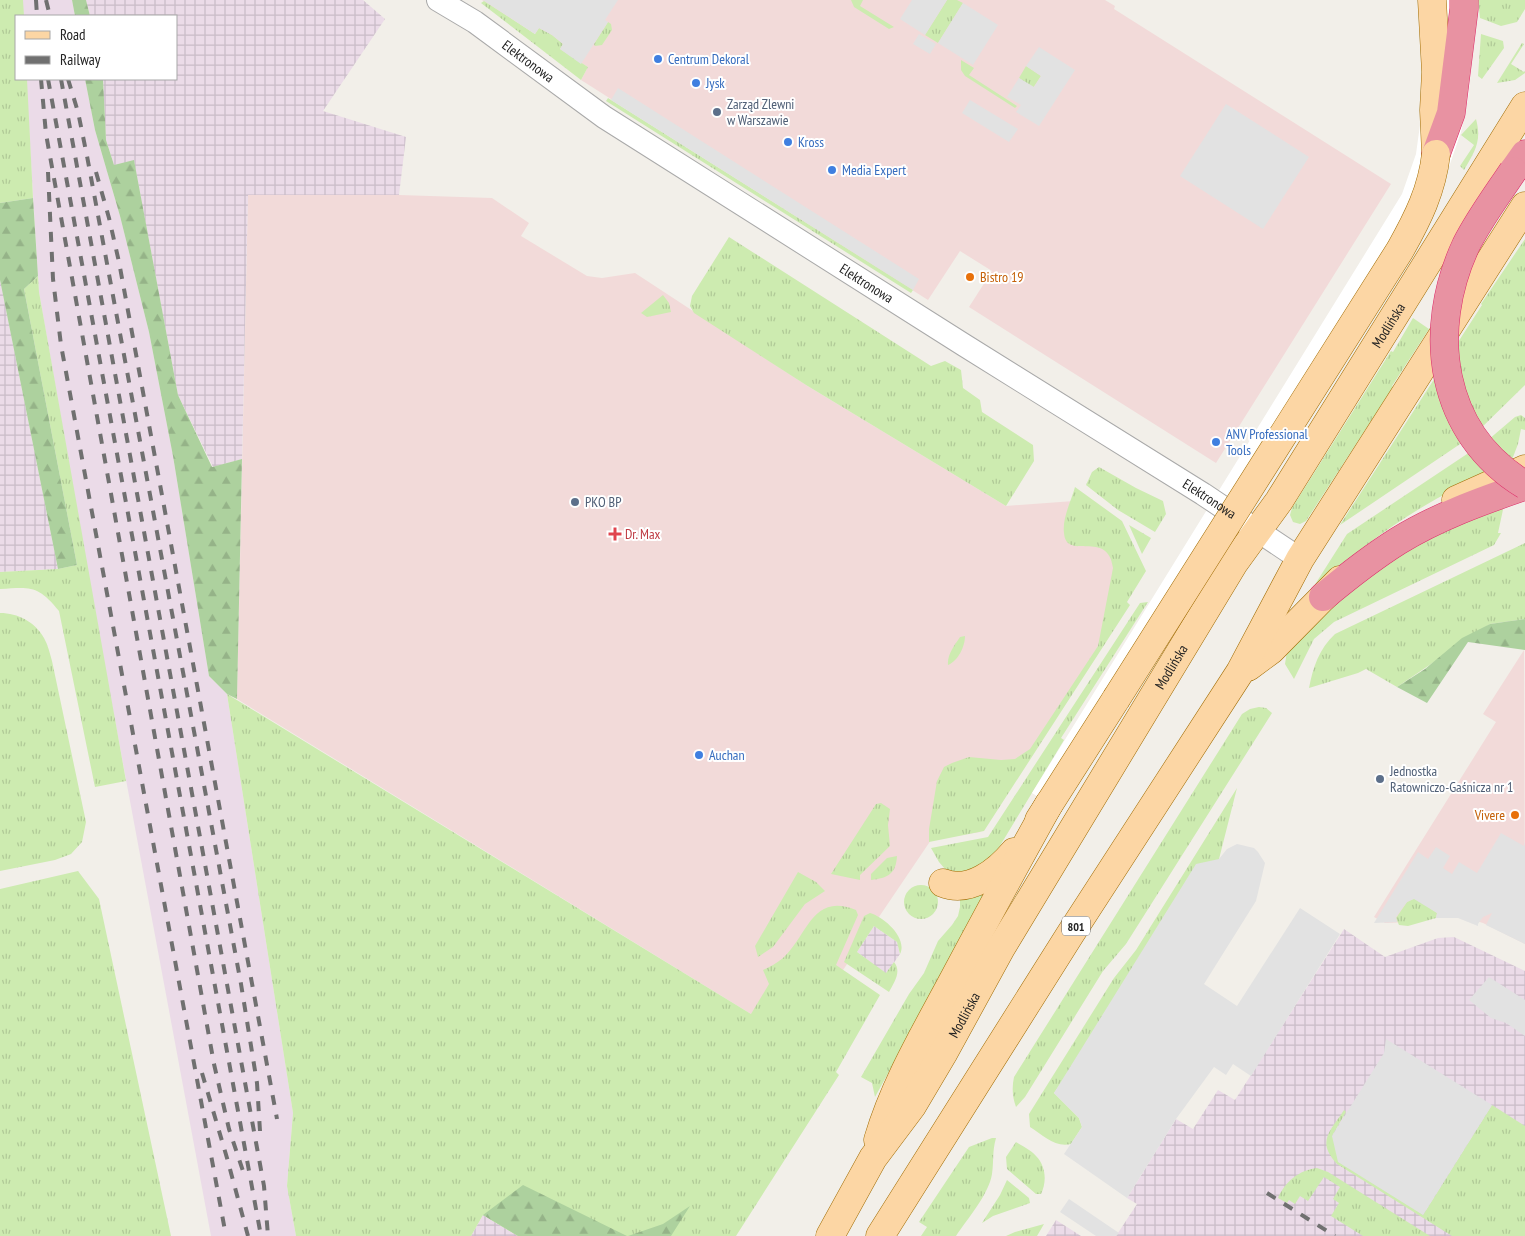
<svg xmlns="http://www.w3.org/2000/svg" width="1525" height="1236" font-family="'PT Sans Narrow',sans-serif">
  <defs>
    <pattern id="industrial-grid" width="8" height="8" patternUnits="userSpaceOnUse" patternTransform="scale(1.25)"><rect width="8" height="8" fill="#ebdbe8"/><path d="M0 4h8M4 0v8" fill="none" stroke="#c9bcc7"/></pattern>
    <pattern id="grass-tufts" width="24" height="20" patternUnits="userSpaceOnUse" patternTransform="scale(1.25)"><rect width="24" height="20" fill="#cdebb0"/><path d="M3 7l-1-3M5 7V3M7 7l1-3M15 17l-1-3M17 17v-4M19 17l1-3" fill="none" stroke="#b0c997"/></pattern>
    <pattern id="forest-firs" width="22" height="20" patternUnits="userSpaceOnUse" patternTransform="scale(1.25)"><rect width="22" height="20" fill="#add19e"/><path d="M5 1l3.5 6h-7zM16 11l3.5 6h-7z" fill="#95b388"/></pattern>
  </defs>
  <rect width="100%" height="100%" fill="#f2efe9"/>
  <!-- commercial -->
  <path fill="#f2dad9" d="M482 0H1105L1115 6 1114 9 1391 184 1216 463 969 307 992 271 960 251 928 300 581 80 588 67Z
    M248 194 399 195 492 198 529 223 521 236 587 276 602 278 635 273 806 385 1006 506 1074 501 1123 534 1101 649 980 832 931 840 795 1041 237 699Z
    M1524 650 1525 944 1483 923 1453 914 1410 922 1385 923 1374 917 1496 722 1483 714Z"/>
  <!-- industrial -->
  <path fill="url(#industrial-grid)" d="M86 0H363L385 19 323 111 406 137 399 195H248L242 459 213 467 178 395 134 161 114 165 106 140 103 79H176V16H90Z
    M0 280 58 569 0 572Z
    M874 926 897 942 900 954 886 974 857 952Z
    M1344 929 1385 957 1438 938 1454 937 1525 971V1236H1116L1137 1204 1127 1198 1176 1119 1193 1129 1218 1090 1235 1100Z
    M483 1215 518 1236H471Z
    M1056 1220 1081 1236H1046Z"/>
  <!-- railway -->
  <path fill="#ebdbe8" d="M22 0H72L75 16H23Z
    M26 79H85L95 130 120 216 149 332 173 456 209 676 227 694 293 1113 287 1186 296 1236H211L92 597 39 292Z"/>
  <!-- grass -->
  <path fill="url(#grass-tufts)" d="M0 0H23L24 16H16V79H27L33 198 0 203Z
    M851 0H863L860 6 894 27 889 29 854 7Z
    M947 0H957L963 3 938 43 925 35Z
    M1478 0H1525V9L1517 22 1501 26 1480 18Z
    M484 1 535 34 539 28 552 35 563 44 560 49 588 67 581 80 481 3Z
    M608 22 611 24 612 30 602 45 595 46 594 44Z
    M1481 34 1503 41 1504 48 1482 79 1478 76Z
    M1522 43 1524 44 1511 64 1524 72 1525 71V73L1515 80 1497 83Z
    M961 60 974 68 969 75 1017 106 1015 108 965 76 961 70Z
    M1026 66 1041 76 1033 88 1019 78Z
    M608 98 913 290 911 293 606 101Z
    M1476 119C1482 141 1475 151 1464 170L1460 166 1474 145 1461 135Z
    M729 237 931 366 945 361 961 370 963 388 980 400 982 412 1033 445 1034 461 1006 506 806 385 694 313 690 306 692 296Z
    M1525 239V385L1475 434 1340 525 1482 305 1481 304Z
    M38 276 39 292 126 781 95 787 59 611C38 585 31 587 0 589V572L58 569 77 565 24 289Z
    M663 295 669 303 671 312 647 317 641 313Z
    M1413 318 1429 329 1392 386 1393 387 1306 521 1300 524 1293 522 1290 515 1292 508 1391 351 1393 352Z
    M1521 415 1525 418V430L1521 429 1518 444 1510 465C1493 473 1475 480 1457 488 1405 514 1358 549 1315 588L1314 586 1347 534 1488 440 1515 417Z
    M1099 467 1136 488 1163 501 1166 514 1155 532 1118 510 1086 485 1092 472Z
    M1075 487 1122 521 1146 571 1127 602 1130 605 984 831 929 842V829L937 781 944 767 952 763 969 757 1001 760 1015 759 1030 749 1098 646 1113 568C1108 528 1066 562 1064 533 1062 519 1071 501 1075 487Z
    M1504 505 1498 533H1501L1494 545 1334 622 1314 639 1294 679 1285 664 1287 651 1321 614 1378 569 1436 535Z
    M1129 525 1151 538 1142 554Z
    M1525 543V619L1490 624 1397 687 1366 669 1358 673 1309 688C1313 667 1319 649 1335 634Z
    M1148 602 1061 738 1064 740 992 859 977 871 953 873 945 869 939 862 931 848 988 837 1140 603Z
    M0 613C18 613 35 622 44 638 48 645 50 654 52 661L86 822 82 842 71 854 55 860 0 871Z
    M965 636C965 647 958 661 948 665 947 655 954 646 960 637Z
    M227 694 751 1014 769 984 763 970C770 967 777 963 783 958 808 935 812 892 856 910L858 915 836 965 880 995 836 1072 839 1075 736 1236H518L483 1215 471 1236H296L287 1186 293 1113Z
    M1259 707 1266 708 1272 713 1126 944 1103 971 1025 1097 1016 1107C1012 1096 1012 1087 1014 1077L1242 714 1250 709Z
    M1237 788 1219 859 1054 1093 1079 1118 1082 1127 1071 1144C1055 1148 1043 1135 1030 1127L1029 1114 1114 978 1136 950Z
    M881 803 890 809 888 825 890 846 860 875V880L831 874 876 804Z
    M897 856C896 874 888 878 871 880V874L887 858Z
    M78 871 99 899 171 1236H0V889Z
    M798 872 816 882 825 891 805 904 773 947 758 957 755 946Z
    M904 902a17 17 0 1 1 34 0a17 17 0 1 1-34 0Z
    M988 887 891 1068 875 1097 872 1083 861 1077 909 994 924 973 938 941 952 925 958 916 960 907V894Z
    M1415 898 1437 913 1436 918 1408 926 1399 925 1396 918 1407 902Z
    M870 913C884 917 908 938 900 954L897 942 874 926 857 952 886 973 894 962C902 972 894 982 889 992L844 962 864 916Z
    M1492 1105 1525 1126V1236H1452L1337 1164C1316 1141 1330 1132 1344 1110L1346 1112 1332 1136 1423 1215Z
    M992 1138H996C992 1152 994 1161 992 1174 989 1194 968 1218 956 1236H921L927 1227 919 1222 969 1147Z
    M1016 1142C1022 1146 1031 1150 1036 1156 1046 1166 1047 1182 1041 1194H1036L1007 1169 1006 1157Z
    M1317 1168 1328 1172 1430 1236H1363L1331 1216 1339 1203 1333 1199 1340 1187 1324 1177 1308 1201 1300 1196 1295 1204 1289 1200 1287 1203 1278 1198C1285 1182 1299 1170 1317 1168Z
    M1007 1180 1029 1198 1030 1203 993 1216 982 1223 1000 1195Z
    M1044 1224 1037 1236H1006L1015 1232Z"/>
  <!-- forest -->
  <path fill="url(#forest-firs)" d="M72 0H86L90 16H75Z
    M85 79H103L106 140 114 165 134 160 178 395 212 467 242 459 237 699 227 694 209 676 173 456 149 332 120 216 95 130Z
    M33 198 38 276 24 289 77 565 58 569 0 280V203Z
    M1525 619V650L1468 642 1427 703 1397 687 1425 669 1462 638 1490 624Z
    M523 1185 627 1236H518L483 1215Z
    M690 1206 671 1236H628L663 1224Z"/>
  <!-- parking -->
  <path fill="#e2e2e2" d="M483 0H618L605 20 608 22 581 64 560 49 563 44 552 35 539 28 535 34Z
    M912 0H947L925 35 900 19Z
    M963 3 998 25 973 65 938 43Z
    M919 34 936 44 930 54 913 44Z
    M1039 47 1075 70 1039 126 1016 112 1021 105 1007 97 1019 78 1034 87 1041 76 1026 66Z
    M618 88 919 279 913 290 611 100Z
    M970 100 1018 129 1009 142 962 113Z
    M1226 104 1309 157 1263 229 1180 176Z
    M1501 833 1524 846 1525 842V944L1486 925 1492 913 1483 917 1478 924V926L1458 918H1436L1437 913 1414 899 1407 902 1396 917 1397 922 1374 923 1418 852 1428 859 1436 847 1450 856 1443 868 1452 874 1459 862 1477 873Z
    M1237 844 1254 848 1258 852 1265 863 1256 901 1204 984 1237 1006 1300 908 1340 934 1251 1076 1233 1064 1226 1075 1214 1067 1176 1119 1127 1198 1064 1154 1082 1127 1079 1118 1054 1093 1196 864 1219 859 1227 849Z
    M1489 977 1525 1000V1036L1506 1023 1491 1018 1469 1000Z
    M1386 1039 1492 1105 1423 1215 1338 1162 1332 1136 1384 1053Z
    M1069 1199 1119 1233 1116 1236H1096L1060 1212Z"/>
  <!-- pier -->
  <path fill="#fff" d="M1421 0H1472L1471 71 1468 99 1461 132 1440 193 1060 810 1032 793 1402 194 1416 154 1423 103Z"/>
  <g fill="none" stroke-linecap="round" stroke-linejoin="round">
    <defs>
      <g id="minor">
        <path id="s1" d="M438 0 475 22 604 117 964 345 1203 494 1300 559"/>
      </g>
      <g id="major">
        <path d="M1432 0 1436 72 1434 110 1436 154"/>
        <path d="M1456 500 1525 469"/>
        <path d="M1248 667 1271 650 1340 580"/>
        <path d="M1039 820 1116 699"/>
        <path d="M943 883C970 894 998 871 1014 852"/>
        <path d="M878 1140C894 1086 922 1038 949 988 982 926 1015 865 1049 804"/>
        <path id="s2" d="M830 1236 873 1158 912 1106 944 1052 1001 948 1234 563 1279 501 1525 106"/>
        <path d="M880 1236 1071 933 1240 672 1300 559 1525 206"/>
      </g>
      <path id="highway" d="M1436 154 1451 113 1464 9V0
        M1513 171 1525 154
        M1323 597C1347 577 1371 558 1398 541 1437 517 1481 501 1525 486"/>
    </defs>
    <!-- minor casing -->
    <use href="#minor" stroke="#a9a9a9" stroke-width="24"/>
    <!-- major casing -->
    <use href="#major" stroke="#a06b00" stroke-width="29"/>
    <!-- highway casing -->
    <use href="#highway" stroke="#dc2a67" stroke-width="29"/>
    <!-- minor -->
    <use href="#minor" stroke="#fff" stroke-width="22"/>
    <!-- major -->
    <use href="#major" stroke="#fcd6a4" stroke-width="28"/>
    <!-- highway -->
    <use href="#highway" stroke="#e892a2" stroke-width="28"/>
    <!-- rail -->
    <path stroke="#707070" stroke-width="4" stroke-dasharray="10 10" stroke-linecap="butt" d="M36 0 37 16
      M46 0 50 16
      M41 79 46 134 214 1064 229 1129 244 1174
      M48 79 261 1236
      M61 79 264 1186 268 1236
      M68 79 78 112 87 156 241 984 257 1083 260 1131
      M48 172 53 279 61 345 226 1236
      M96 172 109 218 119 262 277 1119
      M202 1073 227 1158 248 1236
      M1267 1193 1335 1236"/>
    <defs>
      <path id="major-bridge" d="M1116 699 1400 250C1418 218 1432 190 1436 154"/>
      <path id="highway-bridge" d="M1513 171C1497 195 1479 219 1466 245 1426 331 1439 433 1525 485"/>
    </defs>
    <!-- major-bridge casing -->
    <use href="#major-bridge" stroke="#a06b00" stroke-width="29" stroke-linecap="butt"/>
    <!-- highway-bridge casing -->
    <use href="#highway-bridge" stroke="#dc2a67" stroke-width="29" stroke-linecap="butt"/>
    <!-- major-bridge -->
    <use href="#major-bridge" stroke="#fcd6a4" stroke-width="28"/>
    <!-- highway-bridge -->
    <use href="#highway-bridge" stroke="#e892a2" stroke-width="28"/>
  </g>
  <!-- markers -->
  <g fill="#3f7fe0" stroke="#fff" stroke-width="2">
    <circle cx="658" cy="59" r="5"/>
    <circle cx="696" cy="83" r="5"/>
    <circle cx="788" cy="142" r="5"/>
    <circle cx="832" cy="170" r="5"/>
    <circle cx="1216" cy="442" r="5"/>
    <circle cx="699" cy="755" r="5"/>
  </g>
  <g fill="#5c6f8a" stroke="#fff" stroke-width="2">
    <circle cx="717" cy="112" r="5"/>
    <circle cx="575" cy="502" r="5"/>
    <circle cx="1380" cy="779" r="5"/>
  </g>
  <g fill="#e8710a" stroke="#fff" stroke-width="2">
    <circle cx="970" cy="277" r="5"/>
    <circle cx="1515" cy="815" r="5"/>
  </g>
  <path fill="#e0444e" stroke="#fff" stroke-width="2" d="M612.5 526.5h5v5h5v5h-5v5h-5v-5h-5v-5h5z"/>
  <g text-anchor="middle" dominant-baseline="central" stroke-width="4" stroke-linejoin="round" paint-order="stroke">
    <!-- shield labels -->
    <rect fill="#fff" stroke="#646464" stroke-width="1" x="1062" y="916.5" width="28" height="19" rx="4"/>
    <g font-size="12" font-weight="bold" fill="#222">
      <text x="1076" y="926">801</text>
    </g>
    <!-- shop labels -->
    <g font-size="14" fill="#366cbe" stroke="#fff" text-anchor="start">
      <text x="668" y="59">Centrum Dekoral</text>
      <text x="706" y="83">Jysk</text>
      <text x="798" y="142">Kross</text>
      <text x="842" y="170">Media Expert</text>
      <text x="1226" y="434">ANV Professional<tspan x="1226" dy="16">Tools</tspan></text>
      <text x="709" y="755">Auchan</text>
    </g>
    <!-- street labels -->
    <g font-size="14" fill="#222" stroke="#fff">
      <text stroke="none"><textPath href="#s1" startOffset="109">Elektronowa</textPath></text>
      <text stroke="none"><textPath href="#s1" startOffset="514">Elektronowa</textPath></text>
      <text stroke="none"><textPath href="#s2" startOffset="1069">Modlińska</textPath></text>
      <text stroke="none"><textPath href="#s1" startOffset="919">Elektronowa</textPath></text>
      <text stroke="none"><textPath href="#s2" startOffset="664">Modlińska</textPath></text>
      <text stroke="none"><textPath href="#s2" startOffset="259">Modlińska</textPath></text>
    </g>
    <!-- service labels -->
    <g font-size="14" fill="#4e5e75" stroke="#fff" text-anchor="start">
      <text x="727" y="104">Zarząd Zlewni<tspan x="727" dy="16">w Warszawie</tspan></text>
      <text x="585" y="502">PKO BP</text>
      <text x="1390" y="771">Jednostka<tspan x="1390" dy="16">Ratowniczo-Gaśnicza nr 1</tspan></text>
    </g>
    <!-- food labels -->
    <g font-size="14" fill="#c56008" stroke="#fff" text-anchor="start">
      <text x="980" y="277">Bistro 19</text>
      <text x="1505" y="815" text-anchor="end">Vivere</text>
    </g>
    <!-- health labels -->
    <g font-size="14" fill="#be3a42" stroke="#fff" text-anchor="start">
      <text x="625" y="534">Dr. Max</text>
    </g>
  </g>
  <!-- legend -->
  <rect x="15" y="15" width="162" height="65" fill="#ffffff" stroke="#a7a7a7"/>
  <rect x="25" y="31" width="25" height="8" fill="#fcd6a4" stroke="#a7a7a7"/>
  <text x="60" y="40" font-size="15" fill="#222222">Road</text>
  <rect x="25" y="56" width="25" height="8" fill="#707070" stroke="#a7a7a7"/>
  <text x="60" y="65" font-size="15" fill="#222222">Railway</text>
</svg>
